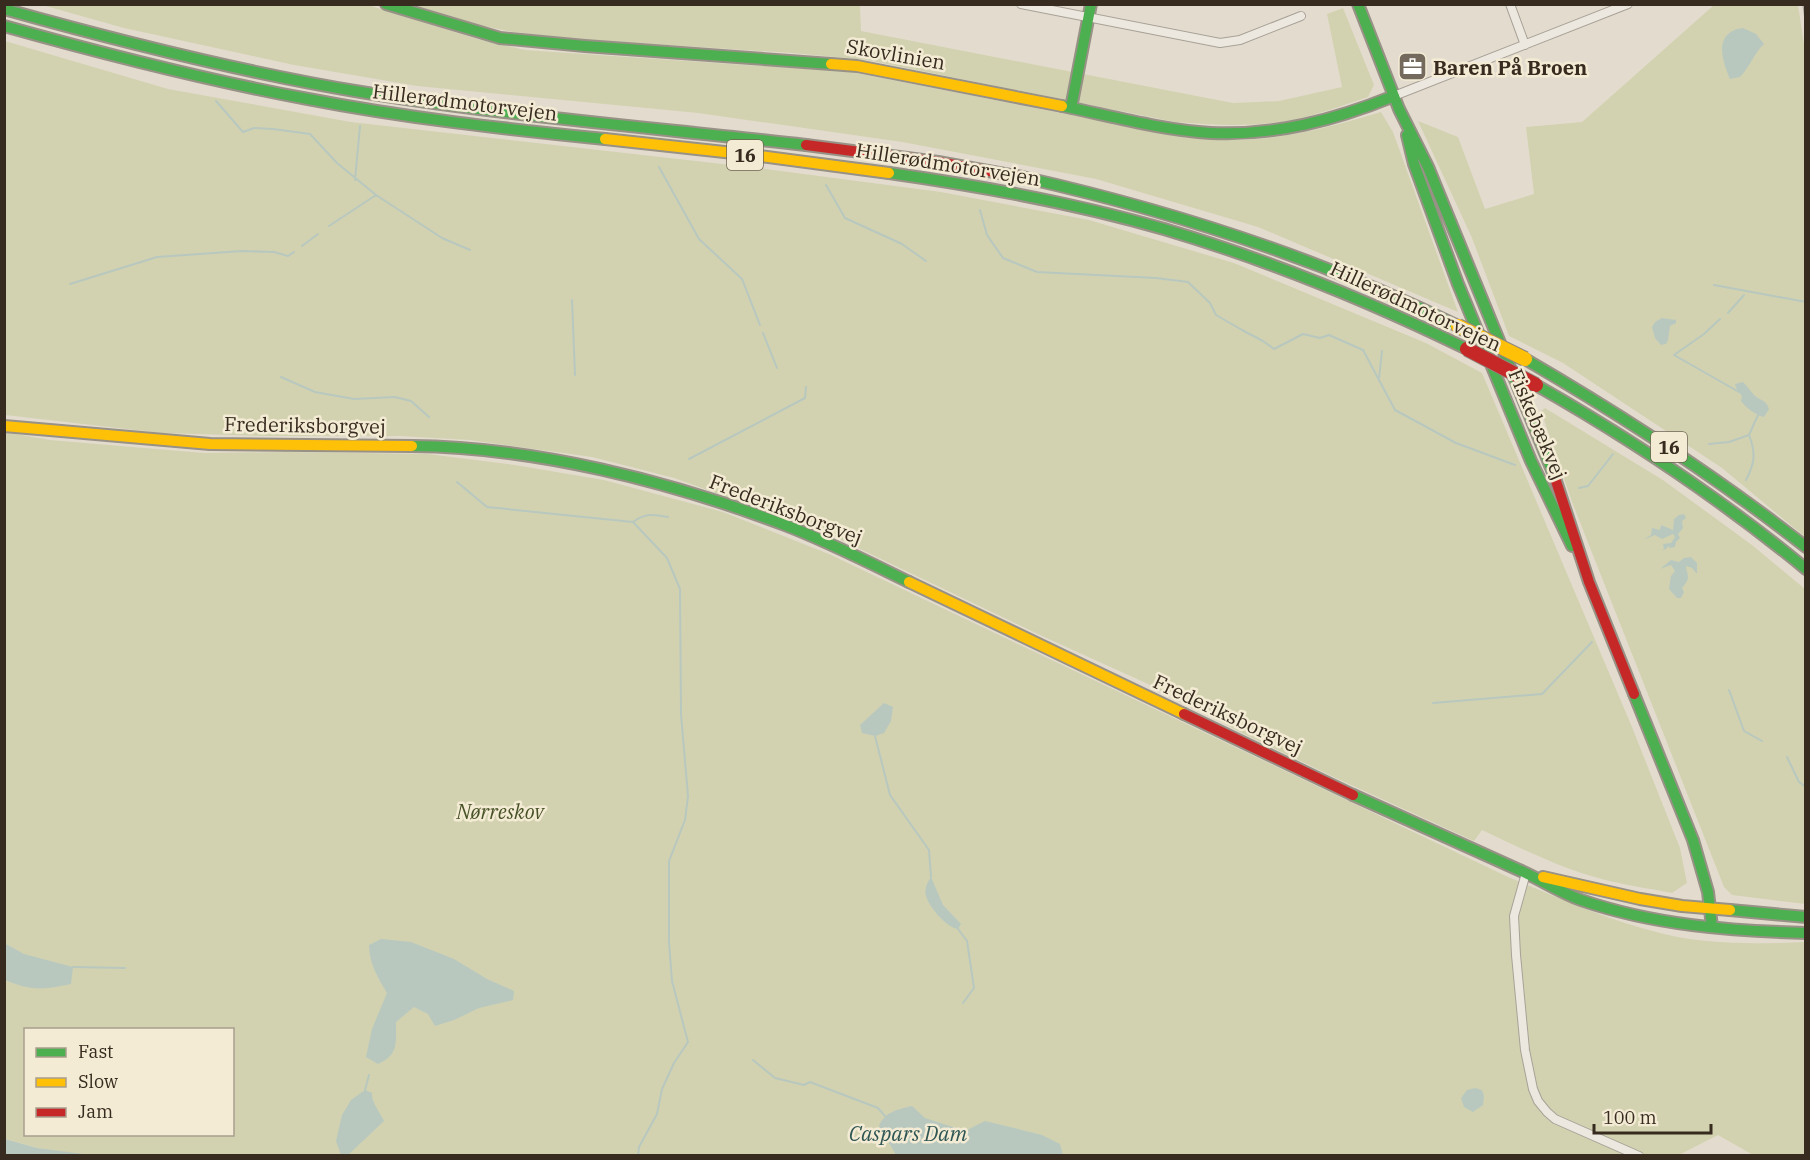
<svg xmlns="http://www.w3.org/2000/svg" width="1810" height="1160" font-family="'IBM Plex Serif',serif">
  <rect width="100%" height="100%" fill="#e3dcce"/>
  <!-- green -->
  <path fill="#d2d2b1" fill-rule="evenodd" d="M42 5H368L477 39 525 50 851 72 1189 138C1203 138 1217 140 1231 140 1282 140 1332 127 1381 112L1393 132 1458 312 1258 227 1096 179 902 142 698 113 417 86 294 65 124 28Z
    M413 5H860L861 31 1233 103 1279 101 1342 87 1327 14 1343 8 1374 85 1368 97C1341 106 1315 116 1287 121 1250 127 1212 125 1175 122L867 60 792 53 575 39 513 32 479 25Z
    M1714 5H1798L1806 57 1805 537 1722 468 1563 363 1509 336 1472 238 1418 121 1458 137 1485 209 1534 194 1526 127 1582 122Z
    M5 41 168 89 351 122 758 168 941 192 1089 220 1234 263 1426 343 1482 373 1632 727 1680 848 1687 883 1672 893C1647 888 1622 885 1598 878 1558 867 1520 848 1482 830L1474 841 1338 779 1244 734 1148 684 1042 636 835 537 794 521 674 478 592 457 469 440 399 436H264L161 433 5 415Z
    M1545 408 1663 480 1752 545 1805 589V904L1732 895 1724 887 1572 502 1541 411Z
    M4 432 50 440 204 453 286 452 428 454 515 465 604 480 723 512 829 554 1506 876C1556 897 1607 920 1660 933 1706 945 1758 944 1805 942V1155H1753L1718 1135 1677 1156H91L37 1148 5 1139ZM26 1030H232V1134H26Z"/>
  <!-- water -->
  <path fill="#b8c8bf" d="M1743 28 1756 34 1764 44C1754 53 1750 67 1740 77L1730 79C1721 58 1714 32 1743 28Z
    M1662 318 1676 320V323L1670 326 1668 340 1666 344 1661 345 1655 338 1652 327 1655 322Z
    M1743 382C1747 386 1750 390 1754 395 1760 401 1766 399 1769 409L1764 417C1757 416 1745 407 1741 401L1742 396 1737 390 1735 384Z
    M1684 514 1686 518 1682 521 1683 528 1678 534 1680 538 1676 542 1675 547 1670 548 1668 546 1666 549 1661 551 1664 549 1663 544 1671 543 1675 537 1673 534 1662 539 1655 535 1643 540 1651 535 1652 528 1660 530 1661 525 1673 530 1674 519 1679 515Z
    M1691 557 1697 563V573H1696L1692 568 1686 566C1687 577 1692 576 1682 588L1684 592 1681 598H1677L1669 589 1671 576 1675 571 1671 565 1660 569 1671 560 1679 562 1684 558Z
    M884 703 893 707 891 721 884 733 875 736 862 733 860 725Z
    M931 877 943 905 961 924 958 929C947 928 929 907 926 896 924 889 927 883 931 877Z
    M381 939 411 942 454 959 487 979 514 991 513 1000 479 1008 454 1020 435 1026 428 1014 414 1007 396 1022C396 1042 399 1055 378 1064L366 1057 372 1029 387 993C378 978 369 963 369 945Z
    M4 943 24 954 73 967 71 984C43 990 31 991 5 980Z
    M1475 1088 1482 1090 1484 1096 1483 1105 1473 1112 1464 1107 1461 1098 1467 1090Z
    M365 1090 372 1093C371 1102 380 1112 384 1121L348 1155H341L336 1141 342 1115 351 1100Z
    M912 1106 925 1118 965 1131 985 1121 1042 1135 1060 1144 1063 1155H896L879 1126C884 1112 899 1109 912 1106Z
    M5 1139 37 1148 91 1155H5Z"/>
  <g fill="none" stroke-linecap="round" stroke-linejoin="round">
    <!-- stream -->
    <path stroke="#b8c8bf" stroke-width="2" d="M216 101 243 132 254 128 273 129 310 134 337 163 376 195 442 238 470 250
      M659 167 699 239 742 279 760 325
      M355 180 360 126
      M826 185 845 218 902 244 926 261
      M980 210 987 235 1003 258 1037 272 1156 278 1188 282 1210 303 1216 315 1242 330 1263 341 1274 349 1303 334 1320 338 1329 335 1363 350 1395 410 1456 443 1515 465
      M329 226 376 195
      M302 246 318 234
      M70 284 157 257 242 251 274 252 288 256 294 252
      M1714 285 1806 302
      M572 300 575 375
      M1728 313 1744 295
      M1720 319 1704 334 1674 355 1739 392
      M763 333 777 368
      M281 377 315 392 354 399 395 397 411 401 429 417
      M1379 378 1382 351
      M1709 444 1729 442 1749 435 1758 415
      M689 459 805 398 806 387
      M1746 480C1755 463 1756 453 1749 435
      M457 482 487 507 633 522
      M1579 488 1588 486 1613 454
      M1729 690 1744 731 1762 741
      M1433 703 1542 694 1592 642
      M875 736 890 795 929 850 931 877
      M1787 757 1799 782 1806 787
      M958 929 967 941 974 988 963 1003
      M73 967 125 968
      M753 1060 775 1078 804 1085 810 1082 878 1108 885 1116
      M365 1090 369 1075
      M638 1156 639 1147 657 1114 662 1089 674 1063 688 1042 672 981 669 942V861L685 820 688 796 681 714 680 589 667 558 633 522C645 513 653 514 668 517"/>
    <defs>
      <path id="street" d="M1021 4 1220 43 1240 40 1301 16
        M1510 4 1525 45
        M1394 96 1628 4
        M1526 873 1514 916 1516 955 1525 1050 1533 1089 1538 1101 1547 1112 1555 1119 1639 1156"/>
      <path id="fast" d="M386 4 500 38 585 46 831 64
        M1358 4 1399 109 1428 167 1554 475
        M4 9C122 42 240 72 361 92 508 116 658 128 806 145
        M4 26C104 54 205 80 308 99 406 118 505 129 605 139
        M1062 106C1111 116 1161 130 1211 133 1275 136 1335 120 1394 96
        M1071 108 1091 4
        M1407 135 1414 164 1458 284 1531 461 1572 546
        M889 173C981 186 1074 203 1164 229 1269 260 1369 301 1467 349
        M1022 177C1173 211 1319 258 1458 326
        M1525 359C1623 416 1717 477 1806 547
        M1536 385C1631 439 1721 499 1806 569
        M412 446C535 447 669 481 785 525 827 541 868 562 909 582
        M1634 694 1693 840 1708 892 1712 927
        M1353 795C1408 820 1464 845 1519 870 1540 879 1559 892 1581 900 1653 925 1731 931 1806 933
        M1730 910 1806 917"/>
      <path id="slow" d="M831 64 857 66 1062 106
        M605 139 752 155 889 173
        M4 426 210 444 412 446
        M909 582 1184 714
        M1543 877 1640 899 1682 906 1730 910"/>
      <path id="jam" d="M806 145 938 162 1022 177
        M1554 475 1589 582 1634 694
        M1184 714 1353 795"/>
    </defs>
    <!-- street casing -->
    <use href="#street" stroke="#a8a197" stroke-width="10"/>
    <!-- fast casing -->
    <use href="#fast" stroke="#989186" stroke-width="14"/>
    <!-- slow casing -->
    <use href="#slow" stroke="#989186" stroke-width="14"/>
    <!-- jam casing -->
    <use href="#jam" stroke="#989186" stroke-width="14"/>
    <!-- street -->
    <use href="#street" stroke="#ece8df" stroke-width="8"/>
    <!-- fast -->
    <use href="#fast" stroke="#4caf50" stroke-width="10"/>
    <!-- slow -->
    <use href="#slow" stroke="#ffc107" stroke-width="10"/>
    <!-- jam -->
    <use href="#jam" stroke="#c62828" stroke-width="10"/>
    <!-- tram -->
    <path stroke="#aba69f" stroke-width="1.5" d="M1803 4 1806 26"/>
    <defs>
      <path id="slow-bridge" d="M1458 326 1525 359"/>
      <path id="jam-bridge" d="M1467 349 1536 385"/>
    </defs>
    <!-- slow-bridge casing -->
    <use href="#slow-bridge" stroke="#8e877e" stroke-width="16" stroke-linecap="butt"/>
    <!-- jam-bridge casing -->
    <use href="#jam-bridge" stroke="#8e877e" stroke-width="16" stroke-linecap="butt"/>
    <!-- slow-bridge -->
    <use href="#slow-bridge" stroke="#ffc107" stroke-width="14"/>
    <!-- jam-bridge -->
    <use href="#jam-bridge" stroke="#c62828" stroke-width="14"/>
  </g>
  <!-- icons -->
  <defs>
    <symbol id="office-square" viewBox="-11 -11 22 22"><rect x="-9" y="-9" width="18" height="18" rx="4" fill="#73695c" stroke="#f4ebd4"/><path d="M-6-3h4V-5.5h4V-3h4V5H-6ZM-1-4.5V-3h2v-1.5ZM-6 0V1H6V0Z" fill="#fff"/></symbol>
  </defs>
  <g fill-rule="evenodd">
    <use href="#office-square" x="1396" y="50" width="33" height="33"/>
  </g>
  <g text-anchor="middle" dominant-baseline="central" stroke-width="5" stroke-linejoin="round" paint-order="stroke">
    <!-- shield labels -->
    <g fill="#f4ebd4" stroke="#706555" stroke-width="1.5">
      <rect x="727" y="140" width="36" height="30" rx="4.5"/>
      <rect x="1651" y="432" width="36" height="30" rx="4.5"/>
    </g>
    <g font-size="18" font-weight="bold" fill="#372b1f">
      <text x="745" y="155">16</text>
      <text x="1669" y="447">16</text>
    </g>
    <!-- street labels -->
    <g font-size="20" fill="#372b1f" stroke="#f4ebd4">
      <text transform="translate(896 54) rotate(10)">Skovlinien</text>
      <text transform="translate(465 102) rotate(7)">Hillerødmotorvejen</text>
      <text transform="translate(948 164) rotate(9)">Hillerødmotorvejen</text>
      <text transform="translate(1416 306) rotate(25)">Hillerødmotorvejen</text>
      <text transform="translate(1538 424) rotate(67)">Fiskebækvej</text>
      <text transform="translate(305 425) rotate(1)">Frederiksborgvej</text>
      <text transform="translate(786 509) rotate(21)">Frederiksborgvej</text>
      <text transform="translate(1228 714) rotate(25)">Frederiksborgvej</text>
    </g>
    <!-- poi labels -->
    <g font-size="20" font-weight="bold" fill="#372b1f" stroke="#f4ebd4" text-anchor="start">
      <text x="1433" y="67">Baren På Broen</text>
    </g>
    <!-- park labels -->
    <g font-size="20" font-style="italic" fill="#475227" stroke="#f4ebd4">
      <text x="500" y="811">Nørreskov</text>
    </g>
    <!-- water labels -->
    <g font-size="21" font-style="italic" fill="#2f5654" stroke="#f4ebd4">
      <text x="908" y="1133">Caspars Dam</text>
    </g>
  </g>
  <!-- border -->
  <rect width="1810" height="1160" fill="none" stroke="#372b1f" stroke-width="12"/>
  <!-- legend -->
  <rect x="24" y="1028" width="210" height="108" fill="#f4ebd4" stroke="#a89e8c" stroke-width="1.5"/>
  <rect x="36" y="1048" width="30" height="9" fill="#4caf50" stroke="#a89e8c" stroke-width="1.5"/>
  <text x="78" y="1058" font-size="18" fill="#372b1f">Fast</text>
  <rect x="36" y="1078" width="30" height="9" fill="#ffc107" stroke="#a89e8c" stroke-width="1.5"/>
  <text x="78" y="1088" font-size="18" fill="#372b1f">Slow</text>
  <rect x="36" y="1108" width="30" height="9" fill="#c62828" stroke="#a89e8c" stroke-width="1.5"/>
  <text x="78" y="1118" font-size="18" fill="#372b1f">Jam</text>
  <!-- scale -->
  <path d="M1594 1124v9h117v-9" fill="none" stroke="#372b1f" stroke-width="3"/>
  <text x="1603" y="1124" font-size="18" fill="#372b1f" stroke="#f4ebd4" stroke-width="4.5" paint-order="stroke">100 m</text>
</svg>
